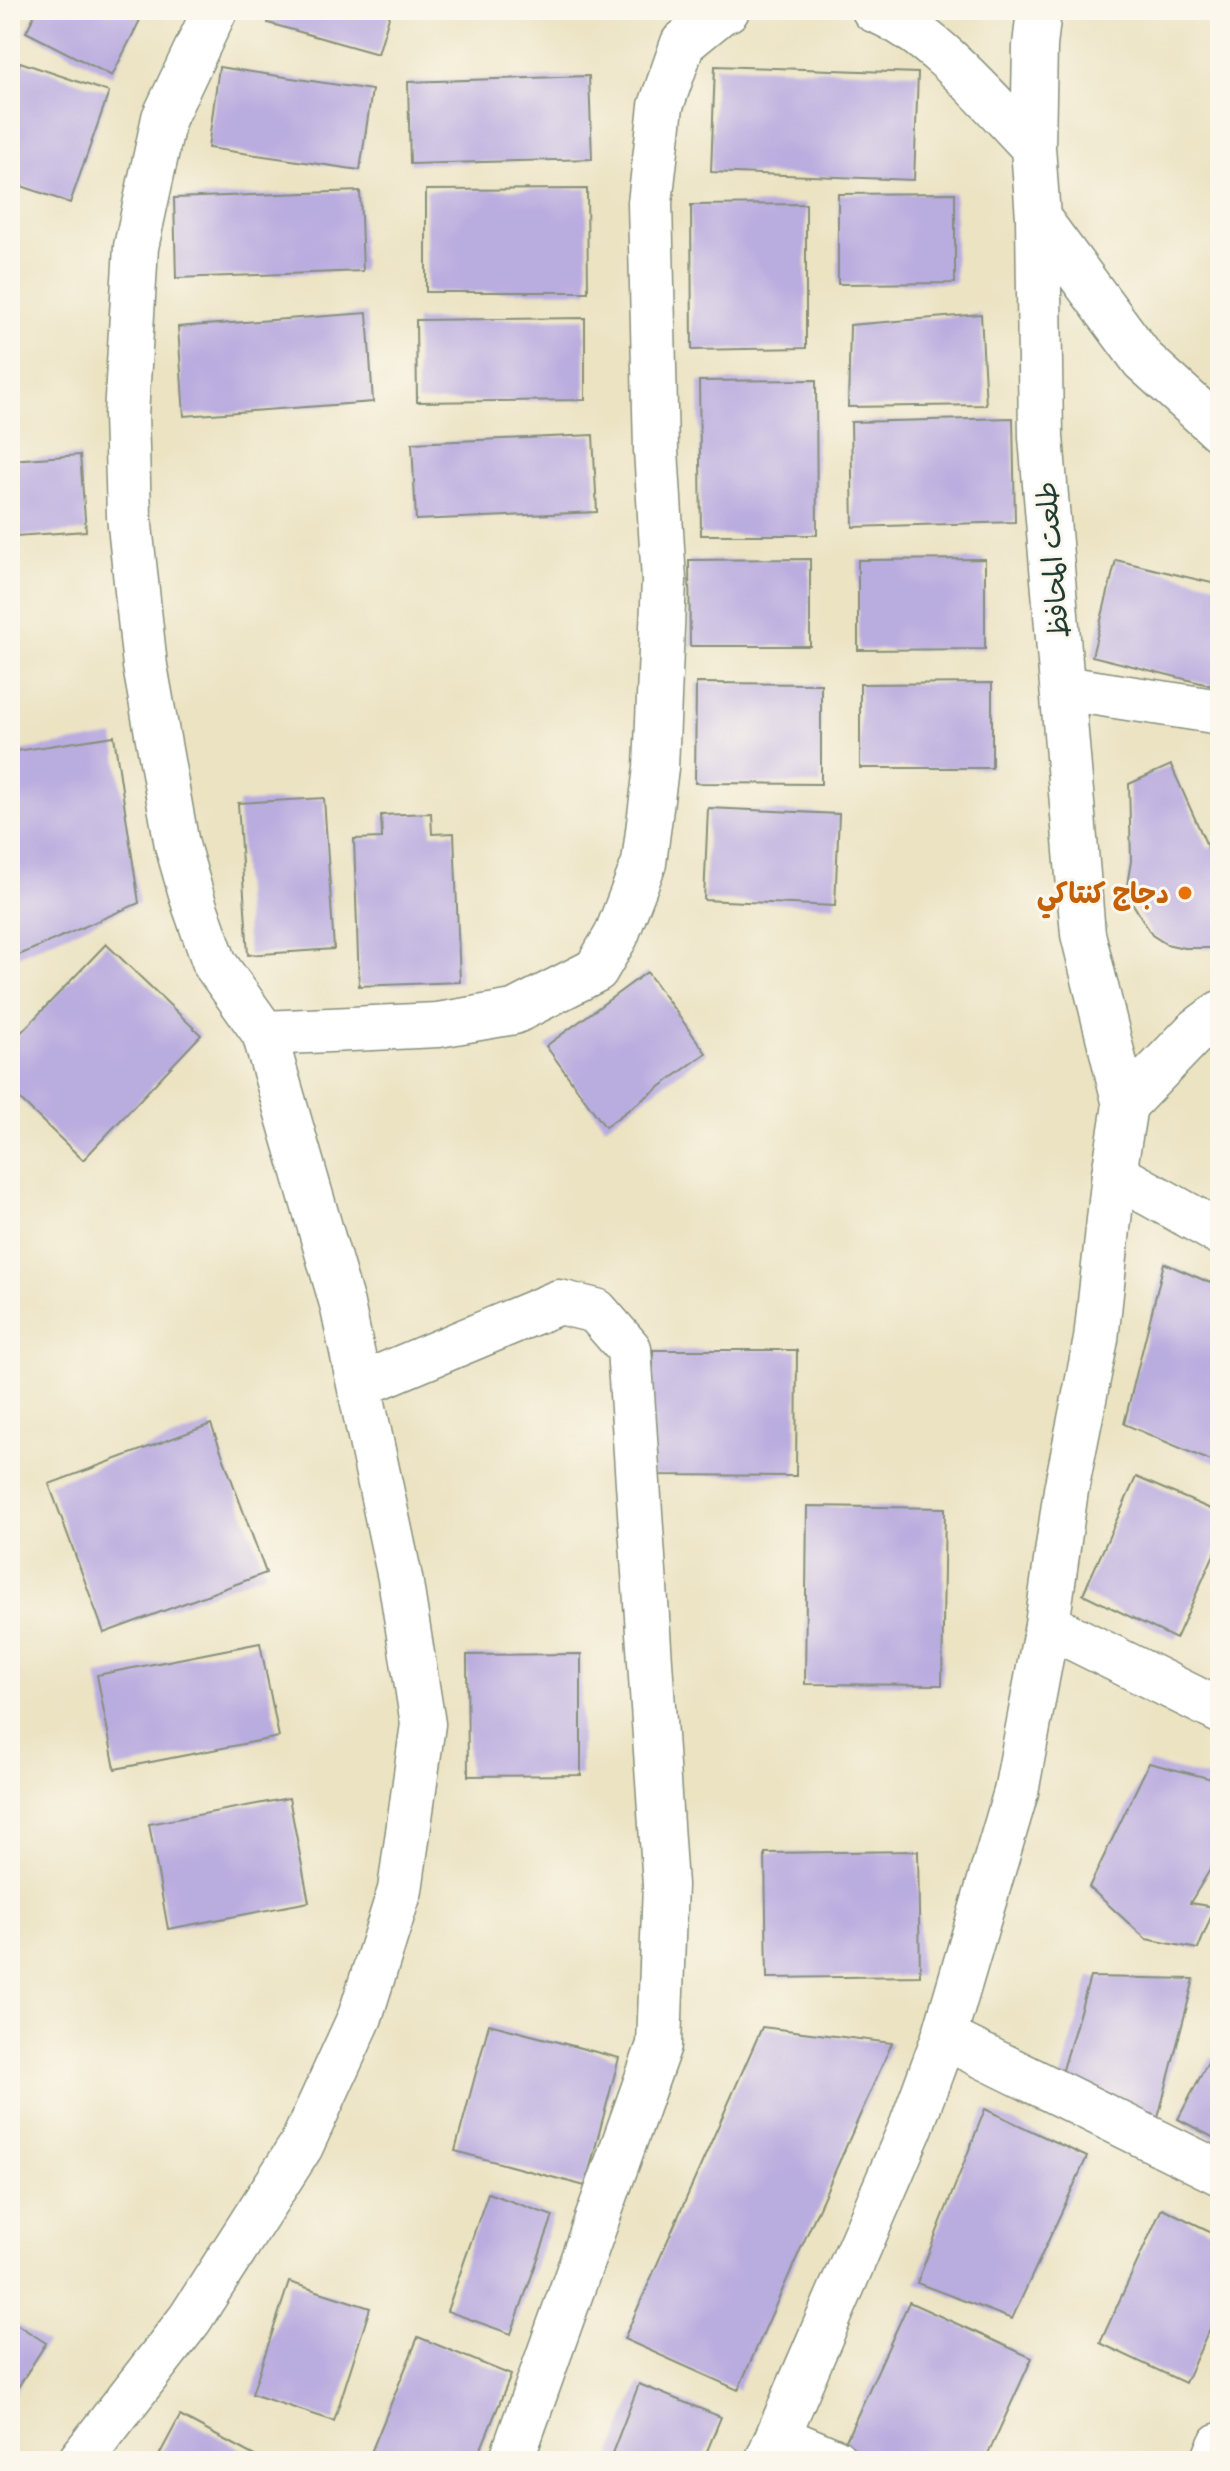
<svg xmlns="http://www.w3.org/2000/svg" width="1230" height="2471" font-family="'Patrick Hand','Playpen Sans Arabic',sans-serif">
  <rect width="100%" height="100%" fill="#fbf7ec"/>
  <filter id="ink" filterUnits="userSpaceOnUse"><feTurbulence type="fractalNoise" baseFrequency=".0125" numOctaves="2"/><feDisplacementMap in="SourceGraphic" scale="16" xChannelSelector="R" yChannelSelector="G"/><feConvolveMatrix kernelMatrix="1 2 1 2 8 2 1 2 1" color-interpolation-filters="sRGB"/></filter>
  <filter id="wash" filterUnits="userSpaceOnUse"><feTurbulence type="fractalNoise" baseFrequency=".006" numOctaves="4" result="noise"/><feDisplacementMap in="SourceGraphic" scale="32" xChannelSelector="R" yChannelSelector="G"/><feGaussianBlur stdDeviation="1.8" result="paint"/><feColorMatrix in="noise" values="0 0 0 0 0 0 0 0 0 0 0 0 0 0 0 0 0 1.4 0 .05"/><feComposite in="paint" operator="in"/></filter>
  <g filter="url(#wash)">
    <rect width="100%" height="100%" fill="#ece3c3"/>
    <g id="blocks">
      <!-- building -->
      <path fill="#b9acdf" d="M37 10H145L112 76 26 32Z
        M271 10H391L378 54 268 23Z
        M20 62 109 92 70 203 10 182V90Z
        M715 66 918 73 914 180 711 172Z
        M219 67 372 90 360 170 208 148Z
        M589 76 592 159 410 164 408 82Z
        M587 189 588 292H426V190Z
        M360 191 363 271 176 278 174 198Z
        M955 193V283L838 284V194Z
        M806 204V348L692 350 691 205Z
        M367 313 373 402 184 416 178 327Z
        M981 314 986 405 848 407 850 325Z
        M585 318V400L417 402 416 320Z
        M816 380 817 535H701L699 381Z
        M1013 418 1015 522 853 527 851 422Z
        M593 435 597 512 416 520 412 443Z
        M80 455 86 531 16 536 10 460Z
        M810 559V646H690L689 560Z
        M985 559V649L858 650V560Z
        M1116 560 1220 585V676L1217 687 1092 656Z
        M696 683 821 684V784L695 783Z
        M992 683V768H860V684Z
        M114 736 139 903 10 959V752Z
        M1171 765 1208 848 1220 843V946L1216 948H1184L1166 944 1152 935 1130 899 1127 885 1131 861 1129 784Z
        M324 798 334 949 248 955 238 803Z
        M708 808 839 814 835 906 704 900Z
        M431 813 432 834 454 833 460 982 359 986 354 839 382 838 381 815Z
        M106 944 201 1035 83 1160 10 1090V1044Z
        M647 972 706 1053 605 1127 546 1046Z
        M1164 1263 1220 1287V1465L1124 1424Z
        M653 1350H797L796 1476 652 1475Z
        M211 1424 266 1573 104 1633 49 1484Z
        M1136 1477 1220 1513V1541L1176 1639 1083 1594Z
        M807 1506 945 1508 942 1685 805 1684Z
        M260 1643 279 1737 115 1769 97 1675Z
        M581 1654V1775L468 1776 467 1655Z
        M1149 1763 1220 1781V1853L1190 1903 1215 1907 1198 1949 1146 1939 1089 1887Z
        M289 1798 309 1902 168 1929 149 1824Z
        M918 1851 920 1976 767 1978 765 1853Z
        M1090 1977 1194 1979 1158 2118 1060 2080Z
        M489 2024 619 2058 585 2186 455 2151Z
        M762 2027 892 2043 738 2390 624 2339Z
        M1211 2056 1220 2061V2141L1178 2119Z
        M985 2109 1087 2157 1012 2319 917 2283Z
        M488 2193 553 2216 511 2334 447 2311Z
        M1162 2208 1220 2236V2307L1185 2383 1100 2343Z
        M289 2282 370 2308 334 2421 252 2394Z
        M909 2302 1032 2358 985 2461H869L842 2449Z
        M10 2320 46 2343 10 2400Z
        M418 2337 511 2375 476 2461H385L370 2455Z
        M639 2384 721 2417 703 2461H609Z
        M180 2416 264 2461H156Z"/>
    </g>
  </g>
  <g filter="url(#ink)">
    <use href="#blocks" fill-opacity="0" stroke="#86907c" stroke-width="2"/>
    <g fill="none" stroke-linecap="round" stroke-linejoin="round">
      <defs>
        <path id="minor" d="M874 10C932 32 991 103 1033 147
          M1039 10 1035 46 1033 147 1038 218 1041 437 1083 934 1125 1105
          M1038 218 1143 360 1220 430
          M1063 688 1220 712
          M264 1033 438 1025 514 1012 596 970 616 936 644 863 656 768 664 580 656 450 650 203 661 106 683 43 721 12 727 10
          M1114 1174 1220 1233
          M360 1385 559 1302 596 1311 629 1349 665 1885 659 2045 511 2461
          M1047 1625 1220 1711
          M944 2037 1220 2173
          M778 2437 835 2461
          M80 2461 190 2319 301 2146 360 2017 400 1890 423 1724 400 1578 342 1304 264 1033 215 964 194 904 177 845 145 666 129 516 126 415 136 247 164 118 215 10
          M1213 2461 1220 2445"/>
        <path id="major" d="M767 2461 911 2127 944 2037 1016 1792 1047 1625 1066 1490 1096 1339 1114 1174 1125 1105 1196 1031 1220 1013"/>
      </defs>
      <!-- minor casing -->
      <use href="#minor" stroke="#86907c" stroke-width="47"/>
      <!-- major casing -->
      <use href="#major" stroke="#86907c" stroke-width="47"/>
      <!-- minor -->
      <use href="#minor" stroke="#fff" stroke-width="44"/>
      <!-- major -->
      <use href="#major" stroke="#fff" stroke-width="44"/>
    </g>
  </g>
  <!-- markers -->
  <circle fill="#e8710a" stroke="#fbf7ec" stroke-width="3" cx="1185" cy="893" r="8"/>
  <g text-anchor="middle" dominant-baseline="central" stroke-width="6" stroke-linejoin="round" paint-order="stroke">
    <!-- street labels -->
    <g font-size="28" fill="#1f3d34" stroke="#fbf7ec">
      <text transform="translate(1052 560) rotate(-95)">طلعت المحافظ</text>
    </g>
    <!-- food labels -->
    <g font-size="28" font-weight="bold" fill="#c56008" stroke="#fbf7ec" text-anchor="end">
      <text x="1169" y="893">دجاج كنتاكي</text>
    </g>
  </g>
  <!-- margin -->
  <rect width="1230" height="2471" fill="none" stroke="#fbf7ec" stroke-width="40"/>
</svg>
